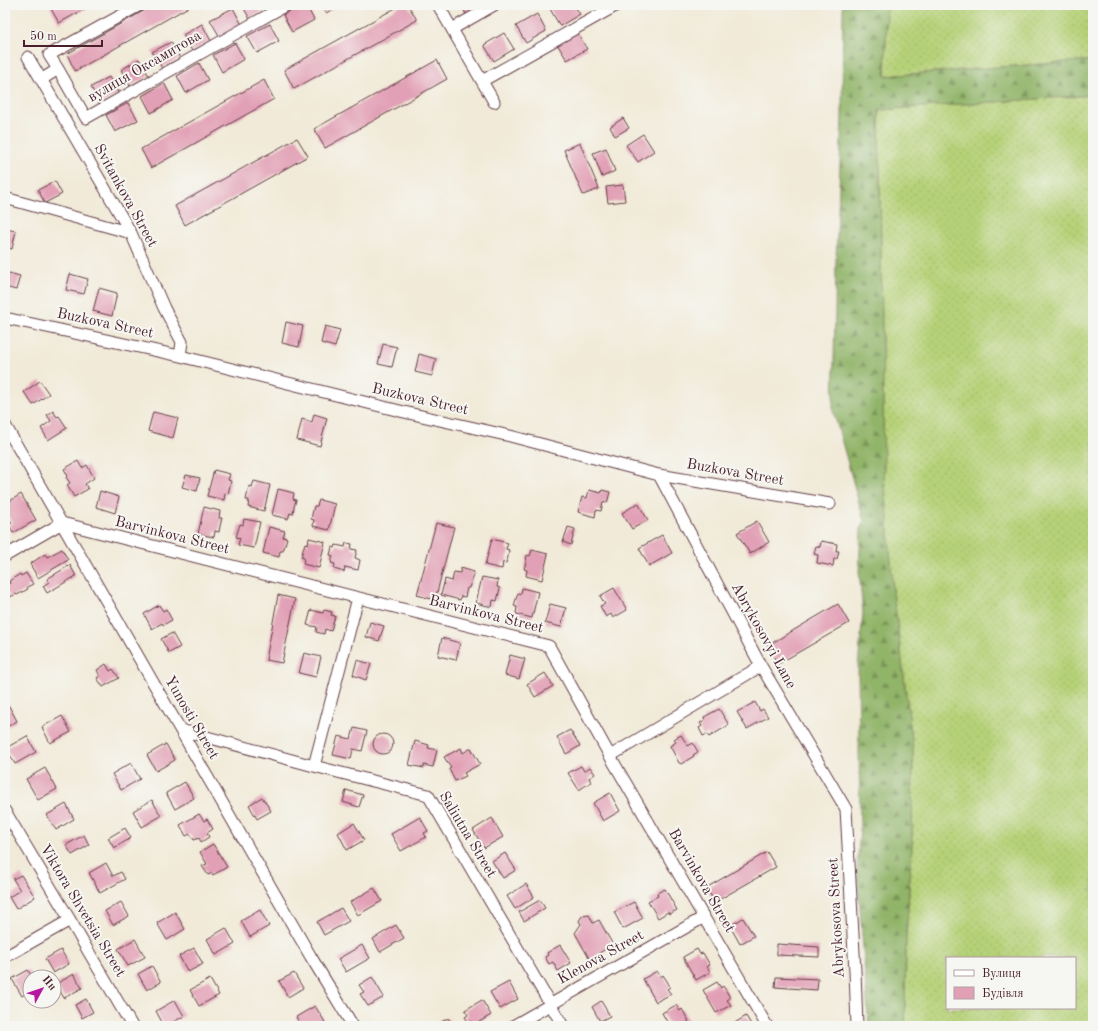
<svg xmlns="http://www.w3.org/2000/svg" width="1098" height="1031" font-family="'Old Standard TT',serif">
  <defs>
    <pattern id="grass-dots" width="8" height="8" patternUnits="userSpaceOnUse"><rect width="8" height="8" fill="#b6d278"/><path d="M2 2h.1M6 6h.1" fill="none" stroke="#9eb468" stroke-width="1.8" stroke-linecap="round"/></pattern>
    <pattern id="forest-firs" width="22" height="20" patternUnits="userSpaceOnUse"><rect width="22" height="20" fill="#90b468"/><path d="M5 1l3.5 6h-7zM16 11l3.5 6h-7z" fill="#789256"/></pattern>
  </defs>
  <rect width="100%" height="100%" fill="#f6f6f2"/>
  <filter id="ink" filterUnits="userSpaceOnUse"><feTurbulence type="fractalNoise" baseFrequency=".025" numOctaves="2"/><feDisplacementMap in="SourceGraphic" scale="8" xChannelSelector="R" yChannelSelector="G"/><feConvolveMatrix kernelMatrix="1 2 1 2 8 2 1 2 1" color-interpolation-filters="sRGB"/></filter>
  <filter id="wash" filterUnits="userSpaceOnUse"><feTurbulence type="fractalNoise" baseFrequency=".012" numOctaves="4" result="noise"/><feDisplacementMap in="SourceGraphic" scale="16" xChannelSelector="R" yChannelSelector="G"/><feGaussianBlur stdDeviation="0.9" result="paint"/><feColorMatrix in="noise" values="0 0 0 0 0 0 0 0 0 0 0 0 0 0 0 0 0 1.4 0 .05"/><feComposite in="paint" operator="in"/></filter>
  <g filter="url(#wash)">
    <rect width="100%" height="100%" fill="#f1ead8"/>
    <!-- grass -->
    <path fill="url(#grass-dots)" stroke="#807852" fill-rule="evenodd" d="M887 5H1093V60L885 76Z
      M1093 95V1026H905L906 938 912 844 913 748 893 591 887 507 884 476 879 110ZM947 958H1075V1008H947Z"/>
    <!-- forest -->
    <path fill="url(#forest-firs)" stroke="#6d6a4a" d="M843 5H887L885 76 1093 60V95L879 110 884 476 887 507 893 591 913 748 912 844 906 938 905 1026H869L857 870 860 829 858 667 863 613 859 571 861 529 864 521 833 410 836 260 842 115Z"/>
    <g id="blocks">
      <!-- building -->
      <path fill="#e2a0b6" d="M52 5H92L59 23 50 7Z
        M154 5H192L75 71 67 54Z
        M242 5H271L272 6 250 19Z
        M301 5H306L314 20 292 32 283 15Z
        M322 5H340L326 13Z
        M401 5H408L417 20 294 89 284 70Z
        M461 5H486L467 16Z
        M557 5H574L580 14 560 26 550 9Z
        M233 8 242 25 220 37 210 20Z
        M537 14 546 31 526 43 516 26Z
        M202 24 211 41 192 51 183 35Z
        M270 24 279 41 257 53 247 36Z
        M577 32 587 49 567 60 557 44Z
        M504 33 514 49 494 61 484 45Z
        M171 42 180 58 162 68 152 52Z
        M235 43 244 59 222 72 213 55Z
        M139 59 149 76 130 86 121 70Z
        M437 60 447 79 325 148 314 129Z
        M199 63 208 80 186 93 177 76Z
        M109 77 119 94 100 104 91 87Z
        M264 80 274 99 151 168 141 149Z
        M164 83 173 100 151 113 142 96Z
        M128 103 138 120 115 132 106 115Z
        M623 118 629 128 615 136 610 127Z
        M643 134 654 151 638 162 626 145Z
        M297 138 308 156 185 225 175 206Z
        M580 143 599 189 583 195 564 150Z
        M606 148 615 171 602 177 593 153Z
        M55 181 62 194 45 203 38 190Z
        M623 185 625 201 608 203 606 187Z
        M5 229 16 231 12 249 5 247Z
        M5 272 20 276 16 290 5 287Z
        M70 274 88 279 84 294 66 290Z
        M99 288 117 293 112 316 93 311Z
        M286 322 303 326 299 347 282 343Z
        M325 326 340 330 335 347 321 343Z
        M383 344 397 347 392 367 378 364Z
        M419 354 436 359 432 376 415 372Z
        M40 381 49 394 33 405 24 392Z
        M53 411 57 417 59 416 67 428 48 440 41 428 51 421 47 415Z
        M153 412 178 418 173 438 148 431Z
        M314 414 327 418 320 446 297 440 302 419 312 422Z
        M78 461 82 468 87 465 94 478 85 484 88 489 74 497 67 485 70 483 66 477 68 476 64 469Z
        M214 470 230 474 228 480 231 481 228 494 225 493 224 500 207 496Z
        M186 475 200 478 197 491 182 487Z
        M254 481 270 485 264 511 248 507 249 500H246L249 486 252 487Z
        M278 489 294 493 293 499 296 500 294 507 293 514 290 513 288 519 272 515Z
        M589 490 601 493 602 490 610 492 607 503 603 502 601 511 596 510 595 517 578 512 582 497 587 498Z
        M100 491 119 497 115 513 96 507Z
        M21 494 36 520 13 533 9 525 12 523 7 514 5 515V504Z
        M319 500 335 504 329 530 313 526 314 520 311 519 314 506H317Z
        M638 503 648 520 632 529 622 513Z
        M204 507 220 511 219 518H222L220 526 219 532 215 531 214 537 198 534Z
        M244 519 260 522 254 548 238 545 240 538 236 537 240 524 243 525Z
        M757 521 769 542 750 554 737 533Z
        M436 523 454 527 435 600 417 595Z
        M269 527 285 531 283 537 287 538 285 545 283 551H280L279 557 263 553Z
        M568 527 575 529 571 545 563 542Z
        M662 535 672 553 649 566 639 548Z
        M309 538 325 542 319 568 303 564 304 558 301 557 305 543 308 544Z
        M492 539 508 543 506 549 509 550 508 557 506 563 503 562 502 569 485 565Z
        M821 541 837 544 836 551H839L837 559H834L833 566 817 563 818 555 814 554 816 546 820 547Z
        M346 543 352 544 351 549 357 550 355 558 360 560 358 570 345 567 344 572 334 569 335 564 331 563 333 556 330 555 332 547 335 548 336 545 345 547Z
        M62 549 68 560 38 578 30 564 45 554 47 557Z
        M532 550 548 554 542 580 526 576 527 570 524 569 526 562 527 555 530 556Z
        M70 565 76 576 47 593 43 586 49 582 47 579Z
        M461 568 474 572 469 588H467L465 597 461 596 460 600 441 595 445 579 452 581 454 572 460 573Z
        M26 573 33 584 27 587 28 589 17 595 16 594 10 597 5 588V585L10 583 9 581 20 574 21 576Z
        M482 577 498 580 497 587 500 588 497 601 493 600 492 607 476 603Z
        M522 588 538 592 532 618 516 614 517 607 514 606 516 599 518 593 521 594Z
        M614 588 627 610 613 618 611 614 606 617 600 606 605 604 600 596Z
        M278 595 295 599 282 663 266 660Z
        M550 604 566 608 561 627 545 623Z
        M838 604 849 623 778 664 767 646Z
        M159 605 163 611 166 609 172 620 163 625 162 623 152 629 144 614Z
        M311 610 323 613 324 610 332 612 331 615 335 616 331 631 325 629 324 634 316 632 317 627 307 625Z
        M370 622 384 626 379 641 366 637Z
        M172 633 180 647 169 653 161 639Z
        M442 638 460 643 456 660 438 656Z
        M304 653 321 657 316 677 299 673Z
        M510 655 525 659 519 679 505 675Z
        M357 660 371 664 366 680 353 675Z
        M106 664 110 671 113 669 119 678 103 687 97 678 100 676 97 670Z
        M545 673 553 686 535 697 527 684Z
        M755 702 760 711 763 709 768 717 747 729 737 712Z
        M9 706 17 721 5 728V708Z
        M719 709 729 725 709 737 707 734 703 736 699 728 702 726 700 723 705 720 704 717Z
        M62 716 71 732 50 743 42 727Z
        M354 728 367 731 362 751 353 749 351 759 333 755 338 736 351 739Z
        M570 730 580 746 566 754 557 737Z
        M373 744a10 10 0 1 1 20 0a10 10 0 1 1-20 0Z
        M681 735 688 746 693 743 698 752 693 755 694 756 681 764 680 763H679L670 746 676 742 674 739Z
        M27 736 36 752 15 764 6 748Z
        M415 741 429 745 428 748 437 750 433 767 424 765V768L409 765Z
        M166 744 175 760 156 771 147 755Z
        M461 748 463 753 471 748 480 764 464 773 466 776 455 781 449 769 451 768 444 757Z
        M131 763 140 779 121 790 112 774Z
        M581 766 584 771 590 767 595 774 589 778 591 782 579 790 568 773Z
        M45 768 57 789 38 800 26 779Z
        M185 782 194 798 175 809 166 793Z
        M346 790 363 795 359 807 343 802Z
        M610 793 620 811 603 821 593 803Z
        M262 797 271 811 257 819 249 805Z
        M152 800 161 816 142 827 133 811Z
        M66 804 74 819 56 830 47 815Z
        M199 814 204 821 207 819 213 829 207 833 209 837 201 842 199 838 194 840 190 834 186 836 180 825Z
        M420 817 428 831 424 833 426 837 401 851 391 834Z
        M492 818 503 837 484 848 473 830Z
        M354 823 364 840 347 850 338 833Z
        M125 828 131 838 114 848 108 838Z
        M84 835 89 845 72 855 66 845Z
        M213 844 227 867 213 875 212 873 208 875 202 866 207 864 200 852Z
        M767 852 776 867 715 902 706 888Z
        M505 853 516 870 503 878 492 861Z
        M106 863 113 876 121 872 125 879 100 893 89 873Z
        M21 875 35 897 16 909 9 897 20 890 13 879Z
        M526 884 534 897 515 909 507 896Z
        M374 888 382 901 358 915 350 902Z
        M665 889 677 910 669 914 668 912 658 918 648 901 658 896 657 893Z
        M540 900 545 908 524 921 519 912Z
        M121 902 129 916 113 925 105 911Z
        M634 902 643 918 623 929 614 912Z
        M341 908 349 921 324 935 317 922Z
        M260 910 269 926 250 937 241 921Z
        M175 912 185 929 167 940 157 923Z
        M589 915 593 923 599 920 613 945 599 953 597 958H589L575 933 581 924 579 921 582 916Z
        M743 918 754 936 740 944 730 926Z
        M396 925 404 938 380 952 373 939Z
        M226 928 235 944 216 955 207 939Z
        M135 939 145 957 128 966 118 949Z
        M777 944 819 947V957L777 955Z
        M362 945 370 958 346 972 338 959Z
        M560 945 571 963 558 971 553 962 549 964 545 957 548 955 547 953Z
        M194 948 203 964 188 972 179 956Z
        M697 949 700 954 703 953 710 965 707 966 710 972 696 980 683 957Z
        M61 950 69 964 53 973 45 959Z
        M152 966 161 982 147 990 138 974Z
        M28 970 32 977H30V991L22 996 12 979Z
        M657 971 661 977 663 975 667 981 670 987 667 989 671 994 656 1002 643 979Z
        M294 973 303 988 288 997 279 981Z
        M74 974 82 988 64 998 56 984Z
        M372 977 384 997 368 1006 360 994 364 992 359 985Z
        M776 977 818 979 817 990 775 987Z
        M210 979 219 995 199 1006 190 990Z
        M509 982 518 999 500 1009 490 992Z
        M717 982 721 988 723 986 727 992 730 998 727 1000 731 1005 716 1013 703 990Z
        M86 999 93 1012 82 1018 75 1005Z
        M175 1000 184 1016 166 1026H164L156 1011Z
        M482 1000 491 1015 474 1025 472 1021 469 1023 465 1017 468 1015 465 1010Z
        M601 1001 610 1016 600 1021 592 1007Z
        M676 1005 680 1011 682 1009 686 1016 689 1021 686 1023 688 1026H669V1025L662 1013Z
        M315 1006 325 1022 317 1026H301L296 1017Z
        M746 1016 752 1026H734L733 1024Z
        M448 1018 453 1026H434Z"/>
    </g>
  </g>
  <g filter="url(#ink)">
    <use href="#blocks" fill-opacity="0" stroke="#633d45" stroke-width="1"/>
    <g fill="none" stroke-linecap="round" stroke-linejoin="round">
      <defs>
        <path id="minor" d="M438 5 494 102
          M452 29 494 5
          M28 57 131 233 164 308 182 342 180 356
          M58 69 49 55 140 5
          M41 80 58 69 86 118 286 5
          M482 81 617 5
          M5 198 131 233
          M5 318 180 356 404 412 510 436 659 475 830 504
          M5 425 311 957 353 1026
          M659 475 761 666 846 809 855 971 857 1026
          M5 556 62 523 549 646 610 756 767 1026
          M181 730 314 766 428 795 563 1026
          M610 756 761 666
          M314 766 358 598
          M5 811 70 920 132 1026
          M5 957 70 920
          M513 1026 704 917"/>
      </defs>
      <!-- minor casing -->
      <use href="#minor" stroke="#633d45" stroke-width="13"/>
      <!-- minor -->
      <use href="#minor" stroke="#fff" stroke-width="11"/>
    </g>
  </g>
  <g text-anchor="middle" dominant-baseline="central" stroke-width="4" stroke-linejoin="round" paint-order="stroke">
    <!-- street labels -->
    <g font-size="15" fill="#4a1f2b" stroke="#f6f6f2">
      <text transform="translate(145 67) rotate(-30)">вулиця Оксамитова</text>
      <text transform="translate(125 196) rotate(61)">Svitankova Street</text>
      <text transform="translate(105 324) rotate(12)">Buzkova Street</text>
      <text transform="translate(420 400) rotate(13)">Buzkova Street</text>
      <text transform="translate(735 473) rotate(10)">Buzkova Street</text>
      <text transform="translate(172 536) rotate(14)">Barvinkova Street</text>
      <text transform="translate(486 615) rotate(14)">Barvinkova Street</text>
      <text transform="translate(763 636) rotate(61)">Abrykosovyi Lane</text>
      <text transform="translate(191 718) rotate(60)">Yunosti Street</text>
      <text transform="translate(467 835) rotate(59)">Saliutna Street</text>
      <text transform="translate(701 881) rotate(60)">Barvinkova Street</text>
      <text transform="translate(82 911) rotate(59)">Viktora Shvetsia Street</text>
      <text transform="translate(837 918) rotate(-93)">Abrykosova Street</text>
      <text transform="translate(601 958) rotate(-29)">Klenova Street</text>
    </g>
  </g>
  <!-- margin -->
  <rect width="1098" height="1031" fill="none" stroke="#f6f6f2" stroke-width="20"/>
  <!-- legend -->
  <rect x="946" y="957" width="130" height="52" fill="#f6f6f2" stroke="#b1a0a2"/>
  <rect x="954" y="970" width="20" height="6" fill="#ffffff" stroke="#b1a0a2"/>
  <text x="982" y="977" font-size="12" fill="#4a1f2b">Вулиця</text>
  <rect x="954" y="987" width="20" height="12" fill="#e2a0b6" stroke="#b1a0a2"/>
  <text x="982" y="997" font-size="12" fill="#4a1f2b">Будівля</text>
  <!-- north arrow -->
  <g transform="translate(42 989) rotate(50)"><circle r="19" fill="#f6f6f2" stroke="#b1a0a2"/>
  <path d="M0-3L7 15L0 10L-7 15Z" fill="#b5179e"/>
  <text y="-6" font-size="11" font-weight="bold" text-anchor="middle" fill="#4a1f2b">Пн</text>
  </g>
  <!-- scale -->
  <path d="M24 40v6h78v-6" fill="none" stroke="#4a1f2b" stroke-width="2"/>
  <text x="30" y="40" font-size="12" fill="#4a1f2b" stroke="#f6f6f2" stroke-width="3" paint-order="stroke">50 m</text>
</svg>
